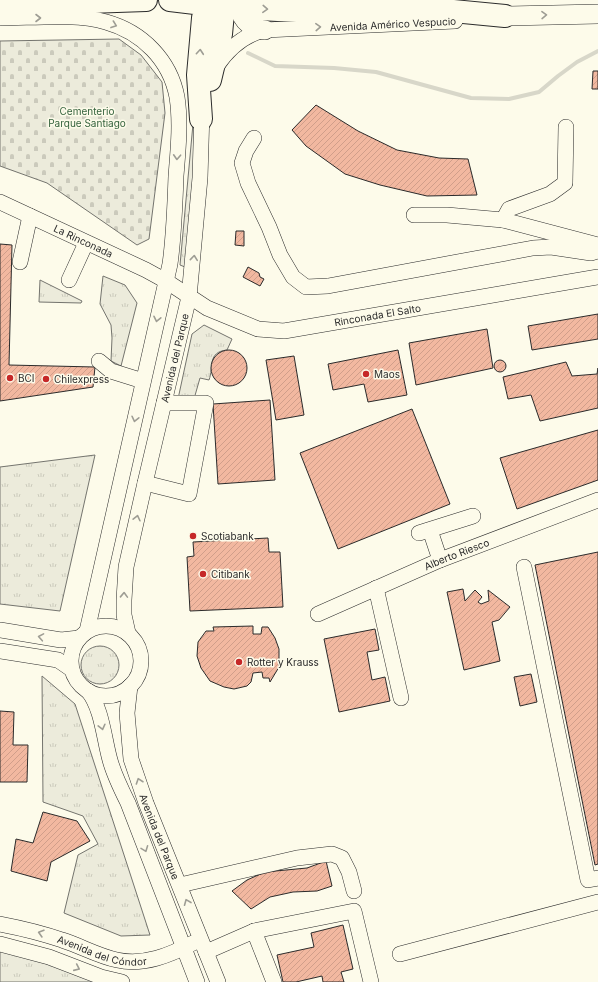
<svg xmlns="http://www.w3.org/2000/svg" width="598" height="982" font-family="Inter,sans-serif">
  <defs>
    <pattern id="grass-tufts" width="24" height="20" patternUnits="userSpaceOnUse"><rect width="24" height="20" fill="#ecebdb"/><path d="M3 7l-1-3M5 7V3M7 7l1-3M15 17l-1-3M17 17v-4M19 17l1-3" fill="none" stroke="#cbcabc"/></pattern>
    <pattern id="cemetery-stones" width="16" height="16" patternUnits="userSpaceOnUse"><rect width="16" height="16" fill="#ecebdb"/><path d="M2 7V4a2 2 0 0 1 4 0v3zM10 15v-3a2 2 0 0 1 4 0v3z" fill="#cbcabc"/></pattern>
    <pattern id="building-hatch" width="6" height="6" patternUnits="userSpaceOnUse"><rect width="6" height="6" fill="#f2b8a0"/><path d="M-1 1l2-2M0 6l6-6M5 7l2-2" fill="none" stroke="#d09e8a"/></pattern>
  </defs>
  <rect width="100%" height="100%" fill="#fdfbea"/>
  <!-- grass -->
  <path fill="url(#grass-tufts)" stroke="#74746e" d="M194 113 195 156 185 267 180 265Z
    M103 276 125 285 137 303 121 366 111 361 112 338 111 325 100 304Z
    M40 280 82 301 81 303 39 302Z
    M204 325 232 339 227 350C207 352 214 367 209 380L200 378 194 399H178L192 334Z
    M95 455 60 611 0 604V467Z
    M81 665a19 19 0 1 1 38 0a19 19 0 1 1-38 0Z
    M42 676 75 704 150 935 121 936 64 913 78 855 98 844 83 816 43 802Z
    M0 948 101 982H0Z"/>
  <!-- cemetery -->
  <path fill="url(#cemetery-stones)" stroke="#74746e" d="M119 39 141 55 162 82 165 113 149 239 137 245 47 183 0 166V41Z"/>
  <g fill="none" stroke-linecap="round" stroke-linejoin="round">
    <!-- stream -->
    <path stroke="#d8d7c9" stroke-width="4" d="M248 53 275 66 334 68 376 72 471 98 509 99 539 92 558 76 577 62 598 51"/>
  </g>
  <!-- building -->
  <path fill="url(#building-hatch)" stroke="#2b2b2b" d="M593 71H598V89H592Z
    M316 105 358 131 397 150 439 158 468 159 477 195 427 196 380 185 345 174 306 146 292 130Z
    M236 231H244V246L235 245Z
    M0 244 12 245 9 365 95 367 93 387 0 401Z
    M248 267 259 273 260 277 264 279 260 286 243 277Z
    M598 314V339L532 350 528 326Z
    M487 329 493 368 416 385 409 343Z
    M211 368a18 18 0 1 1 36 0a18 18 0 1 1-36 0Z
    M398 350 407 395 368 402 364 384 333 390 328 364Z
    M294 356 304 415 276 420 266 360Z
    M494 366a6 6 0 1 1 12 0a6 6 0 1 1-12 0Z
    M566 362 572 376 597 374 598 368V408L540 421 531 395 508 399 503 377Z
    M270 400 275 480 218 484 213 404Z
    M412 409 450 504 338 549 300 453Z
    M598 430V480L517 509 500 458Z
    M268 538 269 552H280L283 607 190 611 187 557 194 556 193 542Z
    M598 552V864L595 865 535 565Z
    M463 589 465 601 475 590 482 597 478 602 481 604 489 601 488 590 510 607 499 620 492 622 500 661 464 670 447 592Z
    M253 626V634H261L262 627H268L275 638 279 649V667L270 682 269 678H263L262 672 253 673 251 682 247 686 234 689 224 687 210 681 201 668 197 656 198 642 206 631H214L213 627Z
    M375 629 379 650 367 652 372 680 385 677 390 701 339 712 324 639Z
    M531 674 537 702 520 706 514 677Z
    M0 711 14 712 13 745H28L27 782H0Z
    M43 812 77 821 90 841 51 862 47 881 11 871 16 839 33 843Z
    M326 861 332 886 317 891 293 892 270 897 251 909 232 891 247 880 265 872 307 868Z
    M343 925 353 969 341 972 344 982H323L322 976 296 982H283L277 955 314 947 311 933Z"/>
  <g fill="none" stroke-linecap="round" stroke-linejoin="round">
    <defs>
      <g id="minor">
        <path d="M0 18C32 18 76 13 106 22 142 32 170 60 177 97 181 123 178 151 176 176 175 206 174 235 170 264L87 631"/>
        <path d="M216 67C228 49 243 35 265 30L455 21"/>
        <path d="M254 138 246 151 242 163 248 183 269 227 280 255 293 277 306 287 328 286 533 248 551 247 591 253 598 251"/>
        <path id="s1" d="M0 202 146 270 166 281 207 308 258 329 284 331 598 277"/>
        <path d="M414 215H447L503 220 598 245"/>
        <path d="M503 220 509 209 550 194 565 183 566 127"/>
        <path d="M20 262 30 216"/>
        <path d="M69 280 86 243"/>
        <path d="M99 361 111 371 143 381"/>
        <path d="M145 483 189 494 206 403H164"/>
        <path d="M430 530 440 560"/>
        <path d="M419 533 473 516"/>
        <path d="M524 567 588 880 598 878"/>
        <path d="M376 588 401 698"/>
        <path id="s2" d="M318 614 440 560 598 500"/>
        <circle cx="106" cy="661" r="35"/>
        <path d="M0 630 61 640 79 638"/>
        <path id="s3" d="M128 633 124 615V600L126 567 145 483 189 297 200 178 202 111"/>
        <path d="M0 651 58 660 71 669"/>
        <path id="s4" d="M130 686 127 713 131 759 146 803 218 982"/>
        <path d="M88 691C102 708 104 739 110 760 114 775 121 789 128 803L197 982"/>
        <path d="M180 885 297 858 332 854 342 858 349 872 354 891"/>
        <path id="s5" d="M0 924C21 928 42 933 62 940 81 946 98 956 117 960 144 966 170 955 193 943"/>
        <path d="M254 931 274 982"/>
        <path d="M0 944 49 957 101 977 122 982"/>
        <path d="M206 952 254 931 354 911 371 982"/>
        <path d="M400 954 598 902"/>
      </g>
      <path id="major" d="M242 16C247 25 255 29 265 30
        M505 16 598 14"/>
      <path id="highway" d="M170 0 237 8 278 10 453 11 505 16
        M0 5 146 0
        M210 80 221 34 223 13
        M201 119 198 75 203 18"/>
    </defs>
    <!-- minor casing -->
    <use href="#minor" stroke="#2b2b2b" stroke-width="16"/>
    <!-- major casing -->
    <use href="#major" stroke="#2b2b2b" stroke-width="20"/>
    <!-- highway casing -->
    <use href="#highway" stroke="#2b2b2b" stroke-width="24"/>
    <!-- minor -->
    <use href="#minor" stroke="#fdfbea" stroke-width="15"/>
    <!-- major -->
    <use href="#major" stroke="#fdfbea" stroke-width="19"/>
    <!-- highway -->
    <use href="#highway" stroke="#fdfbea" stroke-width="22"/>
  </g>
  <!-- one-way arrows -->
  <defs><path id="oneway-chevron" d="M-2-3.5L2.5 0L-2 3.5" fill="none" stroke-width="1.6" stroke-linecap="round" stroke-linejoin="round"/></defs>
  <g stroke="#9e9d94">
    <use href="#oneway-chevron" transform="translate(265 9) rotate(3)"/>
    <use href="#oneway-chevron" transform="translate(544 15) rotate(-1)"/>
    <use href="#oneway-chevron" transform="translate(38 18)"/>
    <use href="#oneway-chevron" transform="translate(114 25) rotate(20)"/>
    <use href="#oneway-chevron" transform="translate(318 27) rotate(-3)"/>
    <use href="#oneway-chevron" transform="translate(200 52) rotate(-85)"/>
    <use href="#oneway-chevron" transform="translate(177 157) rotate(93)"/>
    <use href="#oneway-chevron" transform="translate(194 258) rotate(-84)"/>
    <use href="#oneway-chevron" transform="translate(157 319) rotate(102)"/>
    <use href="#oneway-chevron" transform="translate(135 419) rotate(103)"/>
    <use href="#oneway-chevron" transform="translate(137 518) rotate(-77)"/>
    <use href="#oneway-chevron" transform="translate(124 595) rotate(-88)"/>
    <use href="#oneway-chevron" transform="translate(41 637) rotate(-170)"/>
    <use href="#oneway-chevron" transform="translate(102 727) rotate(76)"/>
    <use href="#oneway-chevron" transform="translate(139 781) rotate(-109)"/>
    <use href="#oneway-chevron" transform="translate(145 849) rotate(69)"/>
    <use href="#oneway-chevron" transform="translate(187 902) rotate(-112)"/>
    <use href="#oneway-chevron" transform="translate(41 933) rotate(-164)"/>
    <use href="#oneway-chevron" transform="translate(77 968) rotate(24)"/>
  </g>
  <!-- markers -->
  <g fill="#c62828" stroke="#fdfbea" stroke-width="1.5">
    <circle cx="366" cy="374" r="4"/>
    <circle cx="10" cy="378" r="4"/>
    <circle cx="46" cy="379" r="4"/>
    <circle cx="193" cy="536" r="4"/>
    <circle cx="203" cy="574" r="4"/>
    <circle cx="239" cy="662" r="4"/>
  </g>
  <g text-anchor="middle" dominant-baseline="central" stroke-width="3" stroke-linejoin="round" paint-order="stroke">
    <!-- street labels -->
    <g font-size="10" fill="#2b2b2b" stroke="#fdfbea">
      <text transform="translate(393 24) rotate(-3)">Avenida Américo Vespucio</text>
      <text stroke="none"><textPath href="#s1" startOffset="92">La Rinconada</textPath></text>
      <text stroke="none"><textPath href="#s1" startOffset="409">Rinconada El Salto</textPath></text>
      <text stroke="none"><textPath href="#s3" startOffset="281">Avenida del Parque</textPath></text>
      <text stroke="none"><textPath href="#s2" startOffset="151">Alberto Riesco</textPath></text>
      <text stroke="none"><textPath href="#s4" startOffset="156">Avenida del Parque</textPath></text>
      <text stroke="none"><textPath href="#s5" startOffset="106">Avenida del Cóndor</textPath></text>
    </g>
    <!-- park labels -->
    <g font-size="10" fill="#34623c" stroke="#fdfbea">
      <text x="87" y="111">Cementerio<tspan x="87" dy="12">Parque Santiago</tspan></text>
    </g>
    <!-- poi labels -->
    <g font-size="10" fill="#2b2b2b" stroke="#fdfbea" text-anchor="start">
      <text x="374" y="374">Maos</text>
      <text x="18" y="378">BCI</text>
      <text x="54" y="379">Chilexpress</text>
      <text x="201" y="536">Scotiabank</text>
      <text x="211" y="574">Citibank</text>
      <text x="247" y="662">Rotter y Krauss</text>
    </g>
  </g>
</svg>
